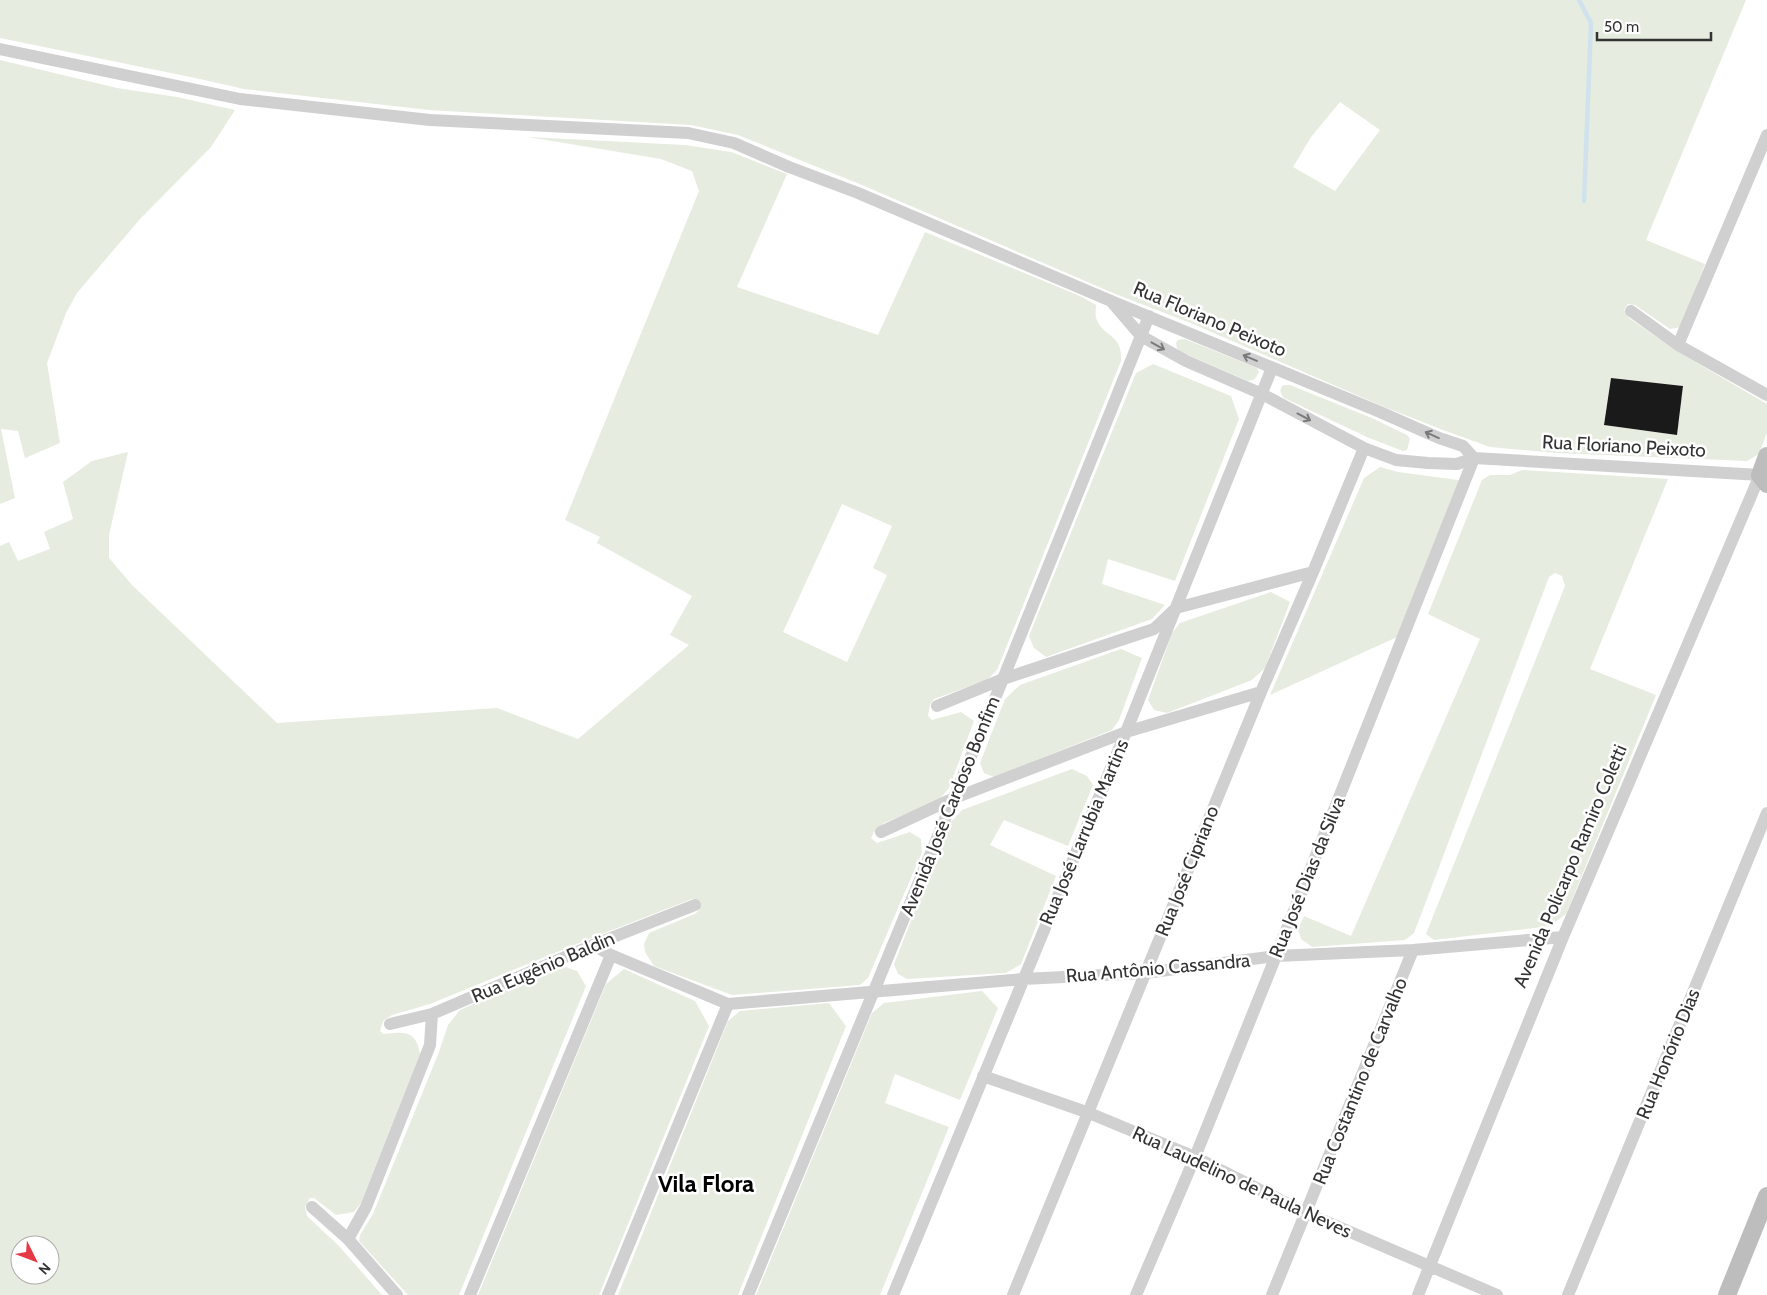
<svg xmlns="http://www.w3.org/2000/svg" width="1767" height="1295" font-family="Cabin,sans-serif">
  <rect width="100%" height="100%" fill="#fff"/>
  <!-- green -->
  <path fill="#e6ecdf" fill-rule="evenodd" d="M0 0H1746L1646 240 1705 264 1681 327 1670 329 1635 305 1628 304 1624 310 1629 318 1675 350 1767 404V433L1759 454 1747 461 1556 453 1490 447 1443 430 1382 406 1193 324 1113 293 862 185 738 135 691 125 429 110 244 89 200 79 0 38ZM1340 102 1380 130 1335 191 1293 167 1311 137ZM1611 378 1683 386 1677 435 1604 425Z
    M0 60 117 88 177 97 235 110 211 147 140 219 77 293 66 313 47 363 60 443 25 458 18 431 1 429 15 498 0 504Z
    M528 137 685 145 731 152 787 174 737 287 878 335 925 232 1080 296 1096 305C1096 309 1095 314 1096 318 1103 338 1123 333 1121 361L997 670 987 680 934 699 930 705 928 716 932 720 961 712 974 721 949 788 938 801 884 823 874 832 871 838 877 843 910 832 921 839 922 852 868 978 860 985 732 995 654 966 645 952 644 944 649 933 695 914 700 909 698 901 692 899 589 939 430 1004 392 1015 383 1021 380 1031 383 1034C403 1032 416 1029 420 1054L361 1203 354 1212 336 1215 314 1198H310L305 1207 307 1216 339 1246 382 1295H0V546L9 542 18 561 50 549 44 532 73 519 63 482 92 461 128 452 109 535V558L132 585 277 723 497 708 578 739 689 645 670 635 692 596 597 543 600 537 565 520 699 191 692 171 661 159ZM842 504 892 526 873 568 887 575 847 662 783 632ZM20 1245H50V1275H20Z
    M1185 339 1257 368 1259 372C1256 378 1255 380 1248 381L1181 352 1177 349 1176 343 1178 340Z
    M1153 364 1231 396 1239 419 1175 581 1108 559 1102 584 1165 605 1152 619 1046 657 1034 648 1029 636 1136 373Z
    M1283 385H1290L1374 419 1407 435 1410 439 1407 450 1403 451 1369 438 1284 398C1280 393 1279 390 1283 385Z
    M1380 467 1398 472 1458 480 1467 487 1408 632 1270 695 1364 478Z
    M1522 470 1668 479 1590 669 1656 695 1566 914 1550 926 1434 940 1426 934 1565 586 1562 576 1555 573 1549 577 1414 933 1405 940 1312 947 1301 939 1298 929 1304 916 1351 936 1480 639 1428 614 1482 480 1490 475H1510Z
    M1271 592 1290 602 1265 668 1252 680 1167 713 1154 710 1148 700 1172 633 1180 623Z
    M1121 649 1142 658 1119 720 1112 730 994 777 984 773 980 763 1005 699 1020 685Z
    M1072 769 1087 776 1093 785 1068 846 1004 820 990 845 1056 876 1021 964 1006 973 907 979 898 974 894 964 949 824 962 810Z
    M560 965 577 971 586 986 459 1295H408L359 1241 360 1235 373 1214 439 1052 448 1025 460 1010Z
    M624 969 695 1001 709 1026 599 1295H478L606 984Z
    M982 991 998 1008 960 1100 895 1074 885 1103 949 1127 880 1295H756L872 1013 884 1003Z
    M829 1003 846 1026 738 1295H618L728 1021 740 1011Z"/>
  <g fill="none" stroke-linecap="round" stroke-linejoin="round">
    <!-- stream -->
    <path stroke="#cfe2ee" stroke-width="4.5" d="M1579 0 1591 23 1584 201"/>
  </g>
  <!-- building -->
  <path fill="#1a1a1a" d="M1611 378 1683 386 1677 435 1604 425Z"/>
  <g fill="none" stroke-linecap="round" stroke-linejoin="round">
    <!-- street -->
    <path stroke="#d0d0d0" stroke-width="12" d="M0 49 240 99 430 120 688 133 734 143 789 167 858 193 1111 301 1380 412 1439 438 1463 446 1474 458
      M1111 301 1141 336 1186 361 1262 394 1364 448 1396 460 1428 463 1457 464 1474 458 1760 475 1563 937 1418 1295
      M1631 311 1678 345 1767 395
      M1678 345 1767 135
      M937 706 1003 679 1154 629 1176 608 1313 572
      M881 832 952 799 1126 732 1261 692
      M593 945 611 955 728 1004 1023 979 1145 973 1276 956 1413 950 1563 937
      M390 1024 432 1014 593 945 695 905
      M983 1076 1089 1113 1195 1157 1306 1213 1497 1295
      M312 1207 348 1239 397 1295
      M348 1239 366 1207 430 1045 432 1014
      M470 1295 611 955
      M608 1295 728 1004
      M748 1295 1003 679 1149 316
      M893 1295 1126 732 1272 368
      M1013 1295 1261 692 1313 572 1364 448
      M1136 1295 1195 1157 1276 956 1474 458
      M1272 1295 1413 950
      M1568 1295 1767 813"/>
    <!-- secondary -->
    <path stroke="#bdbdbd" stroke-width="18" d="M1767 456 1760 475 1767 484
      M1727 1295 1767 1196"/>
  </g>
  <!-- one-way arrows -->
  <defs><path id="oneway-shaft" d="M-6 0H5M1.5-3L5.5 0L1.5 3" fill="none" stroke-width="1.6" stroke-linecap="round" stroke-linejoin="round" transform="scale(1.25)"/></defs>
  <g stroke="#7a7a7a">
    <use href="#oneway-shaft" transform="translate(1158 346) rotate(29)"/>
    <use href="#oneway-shaft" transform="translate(1250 358) rotate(-157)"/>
    <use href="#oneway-shaft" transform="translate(1304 417) rotate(28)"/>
    <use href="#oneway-shaft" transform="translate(1432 435) rotate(-156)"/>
  </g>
  <g text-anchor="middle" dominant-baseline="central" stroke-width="5" stroke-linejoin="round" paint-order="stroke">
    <!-- street labels -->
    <g font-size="19" fill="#333" stroke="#fff">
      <text transform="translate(1210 319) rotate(23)">Rua Floriano Peixoto</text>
      <text transform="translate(1624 446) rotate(3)">Rua Floriano Peixoto</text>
      <text transform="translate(950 806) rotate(-68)">Avenida José Cardoso Bonfim</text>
      <text transform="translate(1084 832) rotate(-67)">Rua José Larrubia Martins</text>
      <text transform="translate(1570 866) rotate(-67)">Avenida Policarpo Ramiro Coletti</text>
      <text transform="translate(1187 871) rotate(-68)">Rua José Cipriano</text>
      <text transform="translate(1307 877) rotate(-68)">Rua José Dias da Silva</text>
      <text transform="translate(543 967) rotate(-23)">Rua Eugênio Baldin</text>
      <text transform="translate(1158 968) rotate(-5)">Rua Antônio Cassandra</text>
      <text transform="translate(1668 1054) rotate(-68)">Rua Honório Dias</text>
      <text transform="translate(1360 1081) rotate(-68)">Rua Costantino de Carvalho</text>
      <text transform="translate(1242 1182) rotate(25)">Rua Laudelino de Paula Neves</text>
    </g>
    <!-- district labels -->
    <g font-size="24" font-weight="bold" fill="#000" stroke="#fff">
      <text x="706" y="1183">Vila Flora</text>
    </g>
  </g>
  <!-- north arrow -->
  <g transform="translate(35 1260) rotate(132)"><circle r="24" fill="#ffffff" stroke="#adadad"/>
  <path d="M0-4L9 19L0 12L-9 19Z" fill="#e63946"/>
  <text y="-8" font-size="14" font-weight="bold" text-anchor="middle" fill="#333333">N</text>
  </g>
  <!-- scale -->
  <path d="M1597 32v8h114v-8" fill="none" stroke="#333333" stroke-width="2.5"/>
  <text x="1604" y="32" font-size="15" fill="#333333" stroke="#ffffff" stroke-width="4" paint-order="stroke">50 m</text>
</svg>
